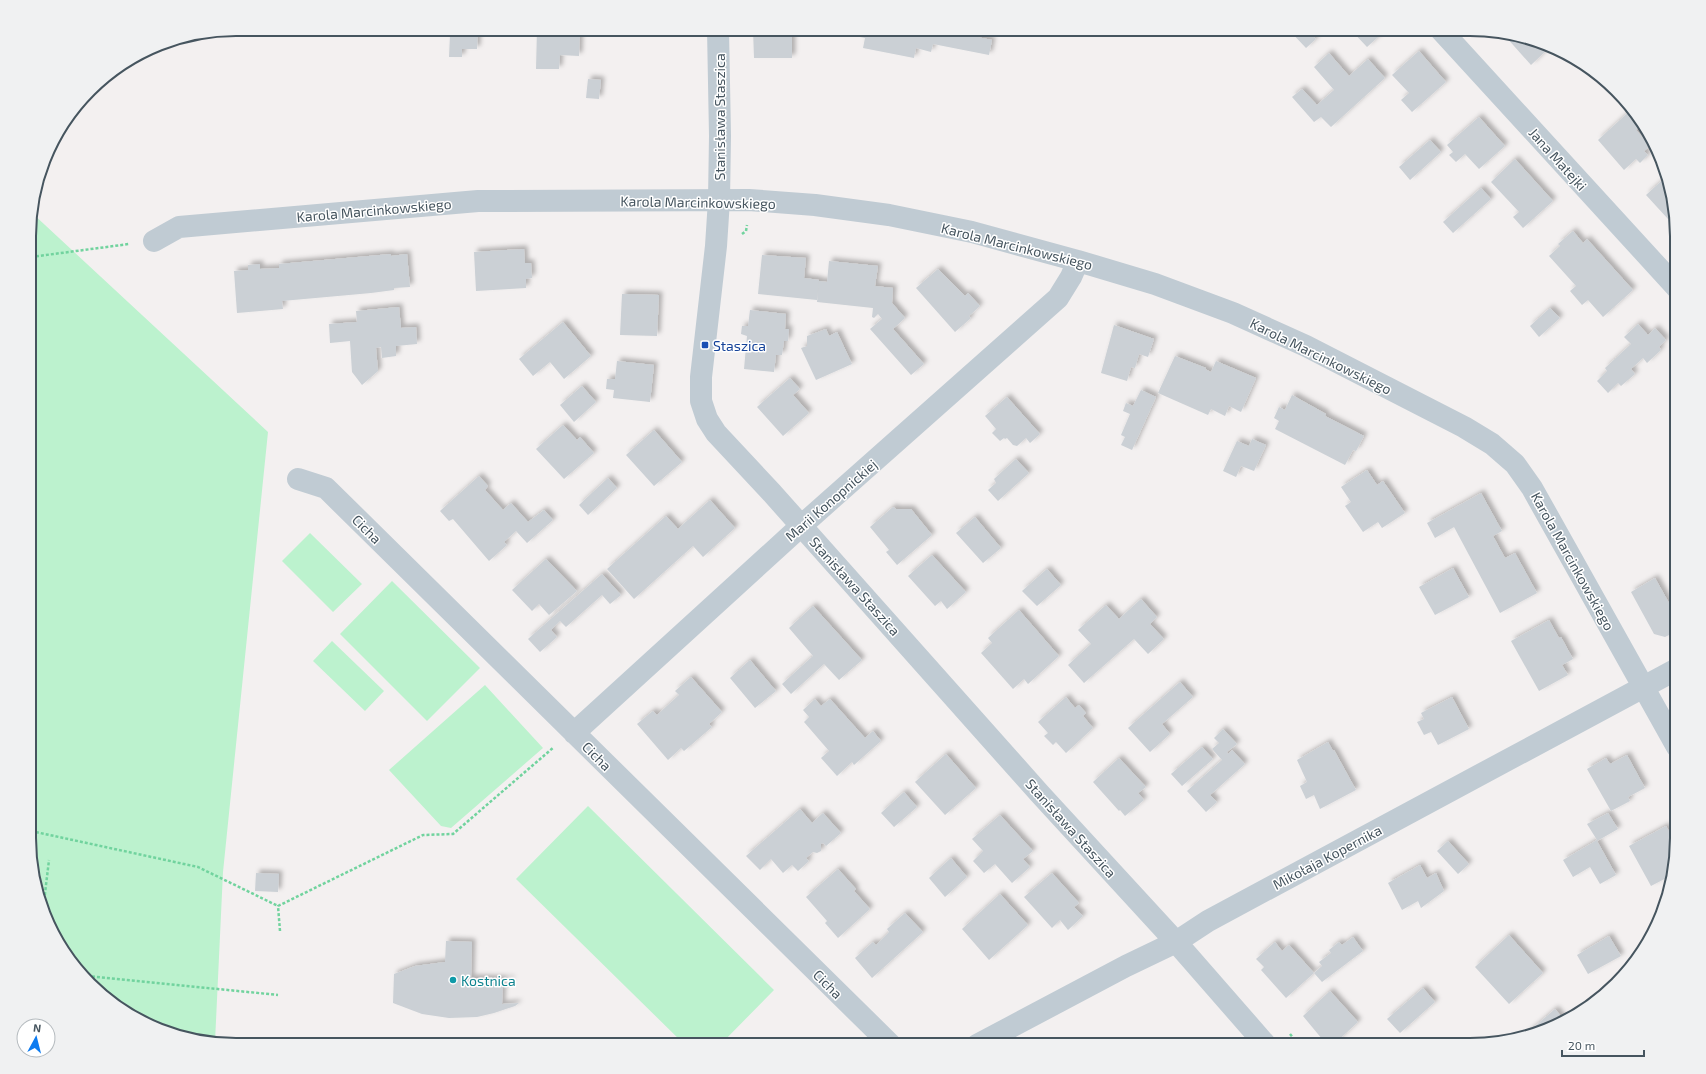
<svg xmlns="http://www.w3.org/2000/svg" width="1706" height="1074" font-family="'Exo 2',sans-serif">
  <defs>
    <filter id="shadow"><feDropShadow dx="3.5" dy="-3.5" stdDeviation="2" flood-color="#0004"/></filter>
  </defs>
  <rect width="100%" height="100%" fill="#f3f0f0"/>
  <!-- green -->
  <path fill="#bcf2ce" d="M31 212 268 432 223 872 215 1042 183 1038 121 1010 64 953 40 904 31 864Z
    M310 533 362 584 333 612 282 561Z
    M392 581 480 668 427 721 340 634Z
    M332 641 384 691 365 711 313 661Z
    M485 685 543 748 451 828 441 826 389 770Z
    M588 806 774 990 720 1045H685L516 879Z"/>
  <!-- building -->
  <path fill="#cbd0d5" filter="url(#shadow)" d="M462 29H478L477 49H462V57H449L450 35H462Z
    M537 29H580L579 56 560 55 559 69H536Z
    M753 29H792V58H754Z
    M850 29H937L992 40 989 55 933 44 931 52 916 48 914 58 863 48 865 38 860 37 862 32Z
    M1288 29H1306L1316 39 1306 48Z
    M1350 29H1387L1367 47Z
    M1508 35 1536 40 1550 47 1531 65 1506 37Z
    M1419 51 1446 82 1412 112 1401 100 1409 93 1392 75Z
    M1329 53 1349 76 1368 59 1385 78 1331 127 1321 117 1314 122 1292 97 1302 89 1317 105 1334 90 1314 67Z
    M588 79 601 80 599 99 586 98Z
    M1632 109 1643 124 1636 130 1650 146 1644 151 1648 155 1640 163 1636 159 1624 170 1598 140Z
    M1479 117 1505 146 1479 169 1465 154 1456 162 1449 155 1453 152 1447 145Z
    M1430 140 1441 152 1410 180 1399 167Z
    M1515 159 1553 201 1523 228 1513 217 1519 212 1491 182Z
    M1667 176 1670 183 1677 224 1670 217 1668 219 1646 195Z
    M1481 188 1491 199 1453 233 1443 222Z
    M1573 231 1583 243 1587 239 1633 290 1603 317 1588 300 1582 305 1570 291 1576 286 1549 256 1560 246 1558 244Z
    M524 249 525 263H531L532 278 526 279V288L476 291 474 252Z
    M391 254V256L407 254 410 287 394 288V290L371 293 282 301 283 309 237 313 234 271 248 270V265L260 264V269L279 268V264Z
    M762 255 806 258 804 278 819 280 817 300 758 294Z
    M829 261 878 266 875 286 893 288 892 303 905 318 893 329 924 364 911 375 870 329 882 319 878 314 874 318 872 317 873 308 817 302 819 281 827 282Z
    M938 269 965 296 968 293 980 306 969 316 971 318 955 332 916 288Z
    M622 294 659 295 657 336 620 335Z
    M399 307 401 328 416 327 417 344 396 346V356L382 358 381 347 376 348 378 371 362 385 352 372 350 341 330 343 329 324 357 322 356 311Z
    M1550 308 1560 318 1539 337 1530 326Z
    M750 310 786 314 785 329H789L788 341H784L782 355H776L774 372 744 369 747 336 741 334 742 326H748Z
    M563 322 591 356 564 379 550 362 533 376 519 359Z
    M1638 324 1648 335 1655 328 1666 340 1659 347 1661 350 1647 363 1643 358 1631 369 1635 374 1621 386 1618 383 1608 393 1597 381 1607 371 1605 368 1631 344 1624 337Z
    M1114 325 1154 339 1148 357 1139 354 1135 368 1131 367 1127 381 1101 373Z
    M826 329 829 336 837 332 852 364 816 380 801 348 807 346V336Z
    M1175 356 1206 368 1205 369 1211 372 1216 361 1256 378 1241 412 1229 406 1225 416 1211 409 1208 415 1158 393Z
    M617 361 654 365 650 402 613 398 614 390 606 389 607 379H615Z
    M790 378 800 389 793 395 809 413 783 436 757 407Z
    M582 386 596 402 574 422 560 405Z
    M1141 390 1156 397 1132 450 1121 445 1125 437 1121 435 1130 414 1123 411 1126 403 1133 406Z
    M1292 395 1326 414 1325 416 1364 436 1356 451 1353 450 1345 465 1275 429 1279 421 1274 418 1279 407 1285 410Z
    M1007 397 1040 434 1030 443 1026 438 1017 446 1013 445 1007 438 1005 439 1004 438 1000 441 992 433 996 429 985 416Z
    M563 425 577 440 580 437 594 453 564 479 536 449Z
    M654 430 682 462 654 486 626 455Z
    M1252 439 1266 445 1254 471 1241 466 1236 477 1223 471 1237 441 1249 446Z
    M1016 459 1029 473 998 501 988 490 996 483 994 479Z
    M1367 470 1377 485 1383 481 1405 513 1382 528 1378 522 1363 532 1345 506 1351 502 1341 487Z
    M479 476 488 486 485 490 503 510 511 503 528 522 544 510 553 520 527 543 516 531 504 542 507 545 489 561 453 519 449 521 440 511Z
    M608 478 617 488 588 515 579 505Z
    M1481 493 1502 531 1493 536 1505 558 1515 553 1537 593 1500 613 1454 527 1435 538 1427 523Z
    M710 500 735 528 703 557 693 546 634 599 607 569 666 516 678 529Z
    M893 507 896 509H911L932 535 897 565 886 552 889 550 870 527Z
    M975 517 1001 548 983 563 956 533Z
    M932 555 966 592 947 609 941 601 935 606 908 576Z
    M546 559 577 591 549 615 539 604 532 611 512 590Z
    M1453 568 1469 597 1435 615 1419 587Z
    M1047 569 1061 585 1037 606 1022 591Z
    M602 574 621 595 610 604 602 595 566 627 560 621 551 630 557 637 540 652 528 639Z
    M1655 578 1669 603 1677 599V631L1665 637 1654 634 1631 592Z
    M1141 599 1157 617 1150 624 1164 639 1148 654 1134 639 1084 683 1068 665 1091 644 1078 630 1106 605 1119 619Z
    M813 606 862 660 839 680 824 664 791 694 782 684 813 656 789 628Z
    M1019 610 1059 656 1028 684 1024 679 1013 689 981 653 992 643 988 638Z
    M1549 620 1559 638 1561 637 1573 659 1562 665 1568 675 1539 691 1511 641Z
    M750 660 776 691 755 708 730 678Z
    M691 677 722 712 709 724 712 727 684 751 681 748 668 760 637 724 653 711 657 715 679 695 675 691Z
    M1180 682 1193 697 1162 724 1170 734 1150 752 1128 728Z
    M1066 697 1075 708 1079 705 1086 713 1083 716 1093 728 1066 753 1056 742 1053 745 1044 736 1048 733 1038 722Z
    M1452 697 1469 729 1438 745 1431 732 1424 735 1417 722 1424 719 1421 713Z
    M815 699 821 706 830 699 865 738 873 731 881 741 854 765 852 762 837 776 821 758 829 751 804 722 809 717 803 710Z
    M1223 729 1237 744 1227 752 1228 754 1232 750 1245 764 1210 795 1217 802 1206 812 1187 791 1222 760 1212 749 1219 743 1214 738Z
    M1328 742 1333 751 1334 750 1356 790 1320 809 1314 795 1306 799 1300 786 1307 782 1297 760Z
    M1202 747 1213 759 1182 786 1171 774Z
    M946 754 976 788 945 815 915 782Z
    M1627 755 1645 788 1628 797 1630 801 1611 811 1587 769 1606 758 1610 764Z
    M1119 758 1146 787 1138 793 1144 800 1125 816 1120 810 1119 811 1093 782Z
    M904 792 917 807 894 827 881 813Z
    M800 809 812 823 823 813 841 833 826 846 823 843 821 844V851L817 853 813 852 806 858 809 861 798 871 792 865 783 873 771 859 760 870 746 856Z
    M1608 813 1618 829 1597 841 1616 875 1600 884 1590 867 1573 877 1563 860 1597 840 1587 824Z
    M1000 815 1033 851 1023 859 1030 867 1012 883 995 864 984 873 973 861 983 851 972 839Z
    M1666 826 1677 845 1672 875 1651 886 1629 846Z
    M1448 841 1469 864 1458 874 1437 851Z
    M951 858 967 877 945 897 929 878Z
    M1420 865 1427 878 1436 873 1444 891 1421 908 1418 901 1402 910 1388 883Z
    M838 869 856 889 854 891 870 909 838 938 825 923 827 921 806 897Z
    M256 873 279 874 278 892 255 891Z
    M1052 873 1079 903 1074 907 1083 916 1068 930 1060 920 1052 928 1024 897Z
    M1000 894 1028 925 989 960 962 929Z
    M905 913 923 932 872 978 855 958 873 942 876 945 889 932 887 929Z
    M1509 935 1543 973 1509 1004 1475 967Z
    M1609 936 1621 956 1588 974 1577 955Z
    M1353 937 1363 951 1322 982 1314 973 1322 966 1319 962 1331 953 1329 950 1339 942 1342 945Z
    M446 941 472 942 471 978 511 979V981L503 980 502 1004 519 1003 515 1006 494 1013 477 1017 449 1018 422 1014 393 1003 394 974 415 966 445 962Z
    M1275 942 1282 951 1289 945 1314 973 1286 998 1261 970 1264 967 1256 959Z
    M1423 988 1435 1002 1400 1033 1387 1019Z
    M1330 991 1358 1022 1333 1045H1327L1303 1016Z
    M1555 1009 1565 1021 1528 1036 1526 1034Z"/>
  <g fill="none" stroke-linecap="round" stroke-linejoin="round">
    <!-- path -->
    <path stroke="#71d39e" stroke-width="2.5" stroke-dasharray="3 2" stroke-linecap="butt" d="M742 234 746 231 747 225
      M31 257 129 244
      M31 831 198 867 278 906
      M43 910 49 860
      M280 931 278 906 423 835 453 834 554 747
      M87 976 278 995
      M1290 1034 1299 1045"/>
    <!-- street -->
    <path stroke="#c0cbd3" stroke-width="22" d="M718 29 720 136 719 200 716 246 701 377V401L707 419 716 433 772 493 1040 794 1176 942 1266 1045
      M1440 29 1677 288
      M154 241 179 227 478 201 749 200 815 205 889 215 972 232 1078 261 1155 284 1233 313 1306 346 1464 427 1492 444 1515 464 1532 488 1677 747
      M298 479 326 488 891 1045
      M574 733 801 526 1058 298 1071 277 1078 261
      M977 1045 1126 966 1176 942 1208 921 1677 669"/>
  </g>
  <!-- markers -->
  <rect fill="#1a4fb4" stroke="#fff" stroke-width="1.5" x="701" y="341" width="8" height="8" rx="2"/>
  <circle fill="#0f9aa8" stroke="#fff" stroke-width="1.5" cx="453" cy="980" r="4"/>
  <g text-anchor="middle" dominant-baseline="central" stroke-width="3" stroke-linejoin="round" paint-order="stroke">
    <!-- street labels -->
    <g font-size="14" fill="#46555f" stroke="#fff">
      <text transform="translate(719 117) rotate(-90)">Stanisława Staszica</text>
      <text transform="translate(1558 159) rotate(48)">Jana Matejki</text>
      <text transform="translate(698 202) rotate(1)">Karola Marcinkowskiego</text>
      <text transform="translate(374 210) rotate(-5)">Karola Marcinkowskiego</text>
      <text transform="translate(1017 246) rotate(14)">Karola Marcinkowskiego</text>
      <text transform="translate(1321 356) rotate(26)">Karola Marcinkowskiego</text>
      <text transform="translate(831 500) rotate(-41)">Marii Konopnickiej</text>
      <text transform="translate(367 529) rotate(45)">Cicha</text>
      <text transform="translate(1573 561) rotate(61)">Karola Marcinkowskiego</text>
      <text transform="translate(855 586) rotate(48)">Stanisława Staszica</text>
      <text transform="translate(597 756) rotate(45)">Cicha</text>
      <text transform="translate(1071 828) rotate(48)">Stanisława Staszica</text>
      <text transform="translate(1327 857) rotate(-28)">Mikołaja Kopernika</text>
      <text transform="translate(828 984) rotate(45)">Cicha</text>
    </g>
    <!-- transit labels -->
    <g font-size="14" fill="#164399" stroke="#fff" text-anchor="start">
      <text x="713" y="345">Staszica</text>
    </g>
    <!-- culture labels -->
    <g font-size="14" fill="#0d838f" stroke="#fff" text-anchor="start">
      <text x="461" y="980">Kostnica</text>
    </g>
  </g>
  <!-- crop -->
  <path d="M0 0H1706V1074H0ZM236 36H1470A200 200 0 0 1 1670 236V838A200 200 0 0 1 1470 1038H236A200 200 0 0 1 36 838V236A200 200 0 0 1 236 36Z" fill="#f0f1f2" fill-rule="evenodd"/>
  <path fill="none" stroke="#46555f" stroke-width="2" d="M236 36H1470A200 200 0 0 1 1670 236V838A200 200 0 0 1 1470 1038H236A200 200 0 0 1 36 838V236A200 200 0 0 1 236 36Z"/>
  <!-- north arrow -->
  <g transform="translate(36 1038) rotate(7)"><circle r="19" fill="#ffffff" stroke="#b5bbbf"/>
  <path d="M0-3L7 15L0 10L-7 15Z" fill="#0c7bf0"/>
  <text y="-6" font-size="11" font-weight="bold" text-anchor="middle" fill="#46555f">N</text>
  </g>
  <!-- scale -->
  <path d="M1562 1050v6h82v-6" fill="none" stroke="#46555f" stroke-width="2"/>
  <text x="1568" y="1050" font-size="12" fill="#46555f" stroke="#ffffff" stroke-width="3" paint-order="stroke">20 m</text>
</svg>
